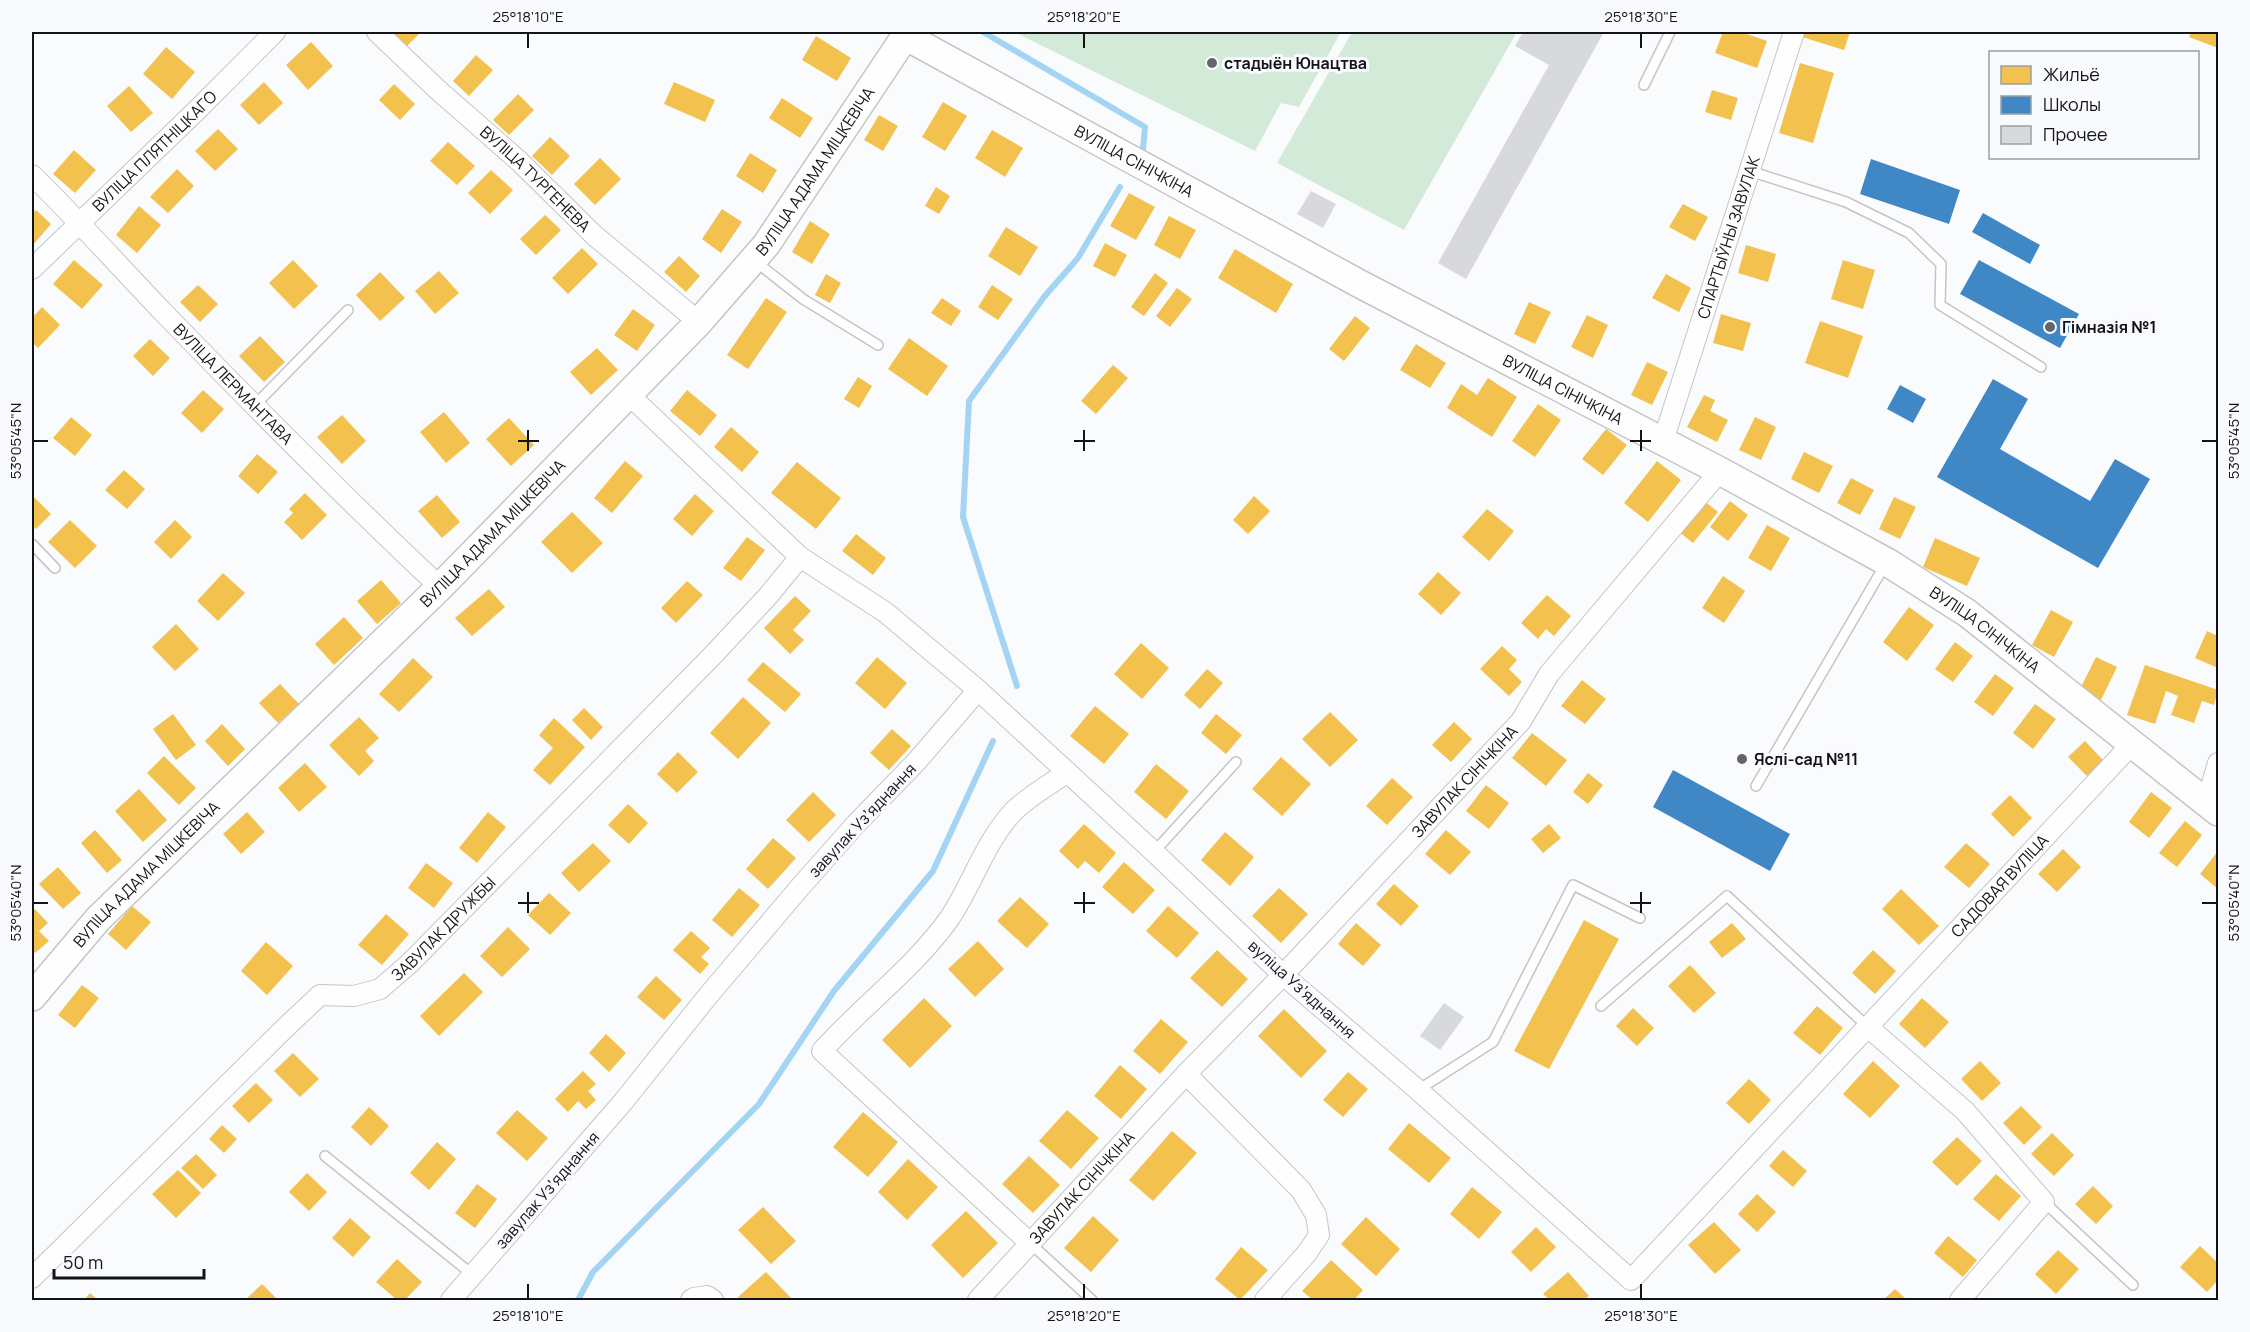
<svg xmlns="http://www.w3.org/2000/svg" width="2250" height="1332" font-family="Manrope,sans-serif">
  <rect width="100%" height="100%" fill="#fafbfd"/>
  <!-- green -->
  <path fill="#d4ead8" d="M1014 32H1341L1299 107 1281 103 1255 151Z
    M1352 32H1517L1404 230 1277 163Z"/>
  <!-- homes -->
  <path fill="#f2c14e" d="M392 32H421L407 46Z
    M1723 32H1741L1767 41 1757 68 1715 53Z
    M1804 32H1850L1844 50 1802 37Z
    M2191 32H2218V48L2189 37Z
    M816 36 851 58 837 81 802 60Z
    M311 42 333 66 308 90 286 65Z
    M166 47 195 72 172 99 143 74Z
    M476 55 493 70 469 96 453 81Z
    M1800 63 1834 73 1813 143 1779 133Z
    M264 82 283 103 259 125 240 105Z
    M674 82 715 100 705 122 664 104Z
    M394 84 415 104 400 120 379 100Z
    M129 86 153 113 131 132 107 106Z
    M1712 90 1738 98 1731 120 1705 112Z
    M518 94 534 110 509 135 493 120Z
    M782 98 813 118 800 138 769 118Z
    M943 102 967 116 945 151 922 137Z
    M879 115 898 126 883 151 864 140Z
    M218 129 238 149 215 171 195 151Z
    M992 130 1023 148 1005 177 975 158Z
    M550 137 570 156 552 175 532 156Z
    M448 142 475 166 457 185 430 161Z
    M74 150 96 170 75 193 53 174Z
    M750 153 777 170 763 193 736 176Z
    M600 158 621 179 595 205 574 184Z
    M177 169 194 186 168 213 150 197Z
    M491 170 513 190 490 214 468 193Z
    M936 187 950 196 939 214 925 206Z
    M1129 193 1155 207 1136 240 1110 226Z
    M1683 204 1708 217 1695 241 1669 227Z
    M139 206 161 225 137 253 116 235Z
    M722 209 742 222 721 253 702 239Z
    M36 210 51 224 32 246V214Z
    M545 215 561 230 536 255 520 239Z
    M1169 216 1196 230 1180 259 1154 245Z
    M810 221 830 234 812 264 792 252Z
    M1006 227 1038 247 1020 276 988 256Z
    M1105 243 1127 255 1115 277 1093 266Z
    M1746 245 1776 254 1768 282 1738 273Z
    M582 248 598 264 568 294 552 278Z
    M1235 249 1293 284 1276 313 1218 278Z
    M679 256 700 276 686 292 664 272Z
    M74 260 103 285 82 309 53 284Z
    M293 260 318 286 294 309 269 283Z
    M1843 260 1875 270 1863 309 1831 299Z
    M439 271 459 293 435 314 415 291Z
    M380 272 405 298 380 321 356 295Z
    M1155 273 1168 283 1144 316 1131 307Z
    M826 274 841 283 830 303 815 295Z
    M1666 274 1691 288 1679 312 1652 298Z
    M198 285 218 304 200 322 180 302Z
    M992 285 1013 299 998 320 978 307Z
    M1177 288 1192 299 1170 327 1156 316Z
    M766 298 787 312 748 369 727 355Z
    M942 298 961 311 951 326 931 313Z
    M1529 302 1551 312 1535 344 1514 334Z
    M42 307 60 325 38 348 32 342V318Z
    M633 309 655 325 637 351 614 335Z
    M1721 314 1751 323 1743 351 1713 343Z
    M1587 315 1608 325 1593 358 1571 347Z
    M1355 316 1370 328 1344 361 1329 349Z
    M1820 321 1863 336 1848 378 1805 363Z
    M260 336 285 362 264 382 239 356Z
    M909 338 948 366 927 396 888 369Z
    M150 339 170 358 153 376 133 356Z
    M1416 344 1446 363 1430 388 1400 370Z
    M597 348 618 370 591 395 570 372Z
    M1647 362 1668 372 1652 405 1631 395Z
    M1113 365 1128 378 1096 414 1081 401Z
    M858 377 872 386 859 408 844 399Z
    M1488 378 1517 397 1492 437 1447 408 1461 384 1477 395Z
    M203 390 224 409 202 433 181 413Z
    M687 390 717 415 700 436 670 411Z
    M1704 395 1715 400 1710 411 1728 420 1717 442 1687 427Z
    M1538 404 1561 420 1535 457 1512 441Z
    M444 412 470 443 446 463 420 432Z
    M342 415 366 441 342 464 317 437Z
    M71 417 92 435 75 456 53 438Z
    M1755 417 1776 427 1761 460 1739 450Z
    M509 418 534 445 511 466 486 439Z
    M731 427 759 452 742 472 714 447Z
    M1606 429 1627 445 1603 475 1582 459Z
    M1804 452 1833 466 1819 493 1791 479Z
    M257 454 278 472 258 494 238 476Z
    M625 461 643 476 612 513 594 498Z
    M1657 461 1681 480 1648 522 1624 503Z
    M797 462 841 498 816 529 771 493Z
    M124 470 145 489 127 509 105 490Z
    M1851 478 1874 490 1860 515 1837 503Z
    M305 493 327 515 302 540 284 522 293 513 289 509Z
    M695 494 714 511 692 536 673 519Z
    M32 495 51 514 36 529 32 525Z
    M437 495 460 522 442 538 418 511Z
    M1254 496 1270 511 1248 534 1233 520Z
    M1894 497 1916 507 1900 539 1879 529Z
    M1703 500 1718 512 1693 543 1678 531Z
    M1730 501 1748 515 1728 541 1710 527Z
    M1487 509 1514 531 1489 561 1462 537Z
    M572 512 603 543 572 573 541 542Z
    M70 520 97 546 75 568 48 542Z
    M175 520 192 537 171 559 154 542Z
    M1767 525 1790 538 1771 571 1748 558Z
    M856 534 886 558 873 575 842 551Z
    M747 537 765 550 741 581 723 568Z
    M1935 538 1980 558 1967 586 1923 567Z
    M1438 572 1461 593 1441 615 1418 594Z
    M223 573 245 593 218 621 197 601Z
    M1723 576 1745 591 1724 623 1702 608Z
    M381 580 401 603 377 624 357 601Z
    M687 581 703 595 676 623 661 608Z
    M489 589 505 607 472 636 455 618Z
    M1547 595 1571 616 1554 636 1546 629 1538 639 1521 623Z
    M795 596 811 611 793 630 804 640 790 654 764 628Z
    M1909 607 1934 625 1907 661 1883 642Z
    M2051 610 2073 622 2054 657 2032 645Z
    M344 617 363 638 334 665 315 644Z
    M176 624 199 649 175 671 152 647Z
    M2207 631 2218 636V668L2195 658Z
    M1955 642 1973 656 1953 682 1935 669Z
    M1141 643 1169 668 1142 699 1114 674Z
    M1502 646 1517 660 1509 669 1522 682 1509 696 1480 669Z
    M877 657 907 683 885 709 855 683Z
    M2096 657 2117 667 2101 700 2080 689Z
    M413 658 433 677 399 712 379 694Z
    M763 662 801 694 785 712 747 680Z
    M2145 665 2218 690 2214 705 2202 701 2194 723 2171 715 2178 696 2166 691 2155 724 2127 715Z
    M1207 669 1223 683 1200 709 1184 695Z
    M1995 674 2014 688 1993 716 1974 702Z
    M1582 680 1606 699 1585 724 1561 706Z
    M280 684 299 704 278 723 259 703Z
    M743 697 771 723 738 759 710 733Z
    M2035 704 2056 719 2033 749 2013 733Z
    M1095 706 1129 734 1104 764 1070 736Z
    M584 708 603 727 591 740 572 720Z
    M1330 712 1358 740 1330 767 1302 739Z
    M173 714 196 745 176 760 153 729Z
    M1216 714 1242 735 1226 754 1201 733Z
    M359 717 379 738 365 751 374 761 359 776 329 745Z
    M554 718 585 747 550 785 533 770 553 748 539 735Z
    M1454 722 1472 739 1451 762 1432 745Z
    M222 724 245 749 228 766 205 741Z
    M892 729 911 746 889 770 870 753Z
    M1532 733 1567 760 1546 786 1512 758Z
    M2085 741 2103 760 2087 776 2068 757Z
    M678 752 698 772 677 793 657 774Z
    M164 756 196 788 179 805 147 773Z
    M1281 757 1311 784 1282 816 1252 789Z
    M305 763 327 787 299 812 278 788Z
    M1156 764 1189 791 1166 819 1134 792Z
    M1588 773 1603 785 1588 804 1573 792Z
    M1392 778 1413 797 1387 825 1366 806Z
    M1486 785 1509 803 1489 829 1466 811Z
    M139 789 167 820 143 842 115 811Z
    M813 792 836 815 809 842 786 820Z
    M2151 792 2172 808 2149 838 2129 822Z
    M2010 795 2032 818 2013 837 1991 814Z
    M628 804 648 823 629 844 608 825Z
    M247 812 265 832 241 854 223 834Z
    M488 812 506 827 477 863 459 848Z
    M2185 821 2202 835 2177 867 2159 853Z
    M1084 824 1116 853 1099 873 1085 861 1078 869 1059 851Z
    M1549 824 1561 838 1543 853 1531 839Z
    M95 830 122 860 107 873 81 843Z
    M1446 830 1471 852 1450 875 1425 854Z
    M1225 832 1254 857 1230 886 1201 860Z
    M773 838 796 858 768 889 746 869Z
    M593 843 611 861 579 892 561 873Z
    M1966 843 1990 864 1969 888 1944 867Z
    M2063 849 2081 867 2057 892 2038 874Z
    M2218 851V889L2200 874Z
    M1124 862 1155 890 1133 914 1102 887Z
    M426 863 453 883 434 908 408 888Z
    M58 867 81 893 63 909 39 884Z
    M1394 884 1419 906 1401 926 1376 904Z
    M739 888 760 905 732 937 712 920Z
    M1279 888 1308 914 1281 943 1252 916Z
    M1901 889 1939 926 1919 945 1882 909Z
    M549 893 571 913 550 935 528 915Z
    M1020 897 1049 924 1027 948 997 921Z
    M132 906 151 922 126 950 108 934Z
    M1168 906 1199 933 1177 958 1146 931Z
    M35 909 48 923 39 931 49 941 35 953 32 949V913Z
    M386 914 409 934 382 965 358 945Z
    M1584 920 1619 939 1549 1069 1514 1051Z
    M1356 923 1381 945 1363 966 1338 944Z
    M1732 923 1746 939 1722 958 1709 942Z
    M508 927 530 949 502 977 480 956Z
    M691 931 710 948 701 957 709 964 700 974 673 950Z
    M978 941 1004 969 975 997 948 969Z
    M266 942 293 966 267 995 241 971Z
    M1217 950 1248 979 1222 1007 1190 978Z
    M1873 950 1896 971 1875 994 1852 973Z
    M1690 965 1716 993 1694 1013 1668 986Z
    M464 973 483 992 439 1036 420 1016Z
    M656 976 682 1000 664 1020 637 997Z
    M82 985 99 998 75 1028 58 1015Z
    M924 998 952 1026 910 1068 882 1040Z
    M1922 998 1949 1022 1925 1048 1899 1024Z
    M1817 1006 1843 1028 1820 1055 1793 1033Z
    M1633 1008 1654 1028 1637 1046 1616 1026Z
    M1284 1009 1327 1051 1301 1078 1258 1036Z
    M1161 1019 1188 1042 1160 1074 1133 1051Z
    M606 1034 626 1053 609 1072 589 1053Z
    M293 1053 319 1079 300 1097 274 1071Z
    M1873 1061 1900 1086 1870 1118 1843 1094Z
    M1980 1061 2001 1083 1982 1101 1961 1079Z
    M1120 1065 1147 1089 1121 1119 1094 1096Z
    M583 1071 596 1084 588 1091 596 1100 586 1109 578 1101 568 1112 555 1099Z
    M1348 1072 1368 1089 1343 1117 1323 1100Z
    M1749 1079 1771 1100 1749 1124 1726 1103Z
    M256 1083 273 1100 249 1123 232 1106Z
    M2021 1106 2042 1127 2024 1145 2003 1123Z
    M369 1107 389 1126 371 1146 351 1127Z
    M517 1110 548 1138 527 1161 496 1133Z
    M1067 1110 1099 1138 1071 1169 1039 1141Z
    M863 1112 898 1142 868 1177 833 1147Z
    M1409 1123 1451 1158 1429 1183 1388 1149Z
    M222 1125 237 1139 224 1153 209 1139Z
    M1172 1131 1197 1153 1153 1201 1129 1180Z
    M2052 1133 2074 1155 2054 1176 2031 1154Z
    M1957 1137 1982 1161 1957 1186 1932 1162Z
    M437 1142 456 1159 429 1190 410 1173Z
    M1783 1150 1807 1171 1793 1187 1769 1166Z
    M196 1154 217 1175 203 1189 181 1168Z
    M1029 1156 1060 1185 1033 1213 1002 1184Z
    M908 1159 938 1187 907 1220 878 1192Z
    M178 1170 201 1193 176 1218 152 1194Z
    M307 1173 327 1192 309 1211 289 1192Z
    M1996 1174 2021 1196 1999 1221 1973 1199Z
    M477 1184 497 1199 475 1228 455 1213Z
    M2093 1186 2113 1206 2096 1224 2075 1204Z
    M1472 1187 1502 1212 1479 1239 1450 1214Z
    M1757 1194 1776 1212 1757 1232 1738 1214Z
    M763 1207 796 1241 771 1264 738 1230Z
    M966 1211 998 1243 963 1278 931 1245Z
    M1093 1216 1119 1240 1091 1272 1064 1248Z
    M1366 1217 1400 1249 1376 1276 1341 1244Z
    M350 1218 371 1237 353 1257 332 1238Z
    M1714 1222 1741 1250 1715 1274 1688 1245Z
    M1536 1227 1556 1247 1531 1272 1511 1252Z
    M1948 1236 1977 1260 1963 1277 1934 1253Z
    M2200 1246 2218 1263V1280L2207 1292 2180 1267Z
    M1241 1247 1268 1270 1240 1300 1215 1279Z
    M2058 1250 2079 1269 2056 1294 2035 1274Z
    M397 1259 422 1282 405 1300H397L376 1282Z
    M1331 1260 1363 1290 1354 1300H1313L1302 1291Z
    M766 1272 793 1300H741L738 1297Z
    M1568 1272 1589 1296 1583 1300H1550L1543 1294Z
    M262 1284 278 1300H245Z
    M1895 1289 1907 1300H1883Z
    M90 1293 98 1300H84Z"/>
  <!-- schools -->
  <path fill="#3f88c5" d="M1871 159 1960 190 1949 224 1860 194Z
    M1983 213 2040 245 2030 264 1972 232Z
    M1979 260 2079 314 2060 348 1960 294Z
    M1993 379 2028 399 2000 449 2090 501 2115 459 2150 479 2098 568 1937 477Z
    M1900 385 1926 399 1913 423 1887 409Z
    M1673 770 1790 834 1770 871 1653 807Z"/>
  <g fill="none" stroke-linecap="round" stroke-linejoin="round">
    <!-- stream -->
    <path stroke="#a3d4f4" stroke-width="6" d="M983 32 1145 127 1143 149
      M1017 686 963 517 969 401 1044 297 1078 258 1120 187
      M578 1300 593 1272 759 1104 834 991 933 871 993 741"/>
  </g>
  <!-- building -->
  <path fill="#d8d9db" d="M1523 32H1604L1466 279 1438 263 1549 65 1515 46Z
    M1311 191 1336 204 1323 228 1297 214Z
    M1444 1003 1464 1017 1440 1050 1420 1036Z"/>
  <g fill="none" stroke-linecap="round" stroke-linejoin="round">
    <defs>
      <path id="lane" d="M1644 85 1670 32
        M1750 171 1846 202 1909 233 1941 264 1940 305 2041 367
        M755 261 803 299 878 345
        M254 406 348 310
        M32 544 55 568
        M1756 786 1886 563
        M1154 852 1236 762
        M1601 1006 1727 896 1869 1028
        M1418 1090 1493 1042 1573 885 1640 918
        M325 1156 473 1275
        M2044 1202 2133 1285
        M1031 1244 1092 1300"/>
      <g id="street">
        <path id="s1" d="M377 32 438 90 519 161 595 236 699 322"/>
        <path id="s2" d="M32 175C77 219 119 266 163 312 254 406 345 498 440 587"/>
        <path id="s3" d="M32 269 195 112 275 32"/>
        <path id="s4" d="M629 395 800 557 885 612 978 690 1154 852 1283 975 1418 1090 1631 1280 2132 744"/>
        <path id="s5" d="M1663 441 1794 32"/>
        <path d="M2206 804 2218 763"/>
        <path d="M1869 1028 1965 1111 2044 1202 1960 1300"/>
        <path d="M1186 1074 1301 1190 1316 1215 1319 1235 1307 1253 1265 1300"/>
        <path d="M1031 1244 822 1051C862 1006 914 968 949 919 972 885 984 844 1012 813 1027 797 1050 785 1067 772"/>
        <path id="s6" d="M32 1278 285 1028 320 995 354 996 380 989 410 963 714 654 768 596 800 557"/>
        <path d="M451 1300 623 1102 707 997 801 886 856 824 917 761 978 690"/>
        <path d="M691 1300 694 1298 707 1296 713 1300"/>
        <path id="s7" d="M978 1300 1186 1074 1283 975 1521 721 1549 674 1720 471"/>
      </g>
      <g id="secondary">
        <path id="s8" d="M905 36 1360 284 1720 471 1887 562 1967 613 2218 812"/>
        <path id="s9" d="M32 997 98 919 440 587 699 322 766 245 908 32"/>
      </g>
    </defs>
    <!-- lane casing -->
    <use href="#lane" stroke="#c4c5c8" stroke-width="12"/>
    <!-- street casing -->
    <use href="#street" stroke="#c4c5c8" stroke-width="22"/>
    <!-- secondary casing -->
    <use href="#secondary" stroke="#c4c5c8" stroke-width="30"/>
    <!-- lane -->
    <use href="#lane" stroke="#fefeff" stroke-width="9"/>
    <!-- street -->
    <use href="#street" stroke="#fefeff" stroke-width="20"/>
    <!-- secondary -->
    <use href="#secondary" stroke="#fefeff" stroke-width="27"/>
  </g>
  <!-- ticks -->
  <path fill="none" stroke="#131418" stroke-width="2" d="M528 33V48M1084 33V48M1641 33V48M528 430V451M1084 430V451M1641 430V451M33 441H48M518 441H539M1074 441H1095M1630 441H1651M2202 441H2217M528 892V913M1084 892V913M1641 892V913M33 903H48M518 903H539M1074 903H1095M1630 903H1651M2202 903H2217M528 1284V1299M1084 1284V1299M1641 1284V1299"/>
  <!-- markers -->
  <g fill="#646568" stroke="#f9fafe" stroke-width="2">
    <circle cx="1212" cy="63" r="6"/>
    <circle cx="2050" cy="327" r="6"/>
    <circle cx="1742" cy="759" r="6"/>
  </g>
  <g text-anchor="middle" dominant-baseline="central" stroke-width="6" stroke-linejoin="round" paint-order="stroke">
    <!-- poi labels -->
    <g font-size="16" font-weight="bold" fill="#131418" stroke="#f9fafe" text-anchor="start">
      <text x="1224" y="63">стадыён Юнацтва</text>
      <text x="2062" y="327">Гімназія №1</text>
      <text x="1754" y="759">Яслі-сад №11</text>
    </g>
    <!-- street labels -->
    <g font-size="16" fill="#131418" stroke="#f9fafe">
      <text stroke="none"><textPath href="#s3" startOffset="170">ВУЛІЦА ПЛЯТНІЦКАГО</textPath></text>
      <text stroke="none"><textPath href="#s8" startOffset="261">ВУЛІЦА СІНІЧКІНА</textPath></text>
      <text stroke="none"><textPath href="#s9" startOffset="1140">ВУЛІЦА АДАМА МІЦКЕВІЧА</textPath></text>
      <text stroke="none"><textPath href="#s1" startOffset="216">ВУЛІЦА ТУРГЕНЕВА</textPath></text>
      <text stroke="none"><textPath href="#s5" startOffset="214">СПАРТЫЎНЫ ЗАВУЛАК</textPath></text>
      <text stroke="none"><textPath href="#s2" startOffset="290">ВУЛІЦА ЛЕРМАНТАВА</textPath></text>
      <text stroke="none"><textPath href="#s8" startOffset="747">ВУЛІЦА СІНІЧКІНА</textPath></text>
      <text stroke="none"><textPath href="#s9" startOffset="654">ВУЛІЦА АДАМА МІЦКЕВІЧА</textPath></text>
      <text stroke="none"><textPath href="#s8" startOffset="1233">ВУЛІЦА СІНІЧКІНА</textPath></text>
      <text stroke="none"><textPath href="#s7" startOffset="711">ЗАВУЛАК СІНІЧКІНА</textPath></text>
      <text transform="translate(862 820) rotate(-47)">завулак Узʼяднання</text>
      <text stroke="none"><textPath href="#s9" startOffset="168">ВУЛІЦА АДАМА МІЦКЕВІЧА</textPath></text>
      <text stroke="none"><textPath href="#s4" startOffset="1878">САДОВАЯ ВУЛІЦА</textPath></text>
      <text stroke="none"><textPath href="#s6" startOffset="552">ЗАВУЛАК ДРУЖБЫ</textPath></text>
      <text transform="translate(1302 989) rotate(42)">вуліца Узʼяднання</text>
      <text stroke="none"><textPath href="#s7" startOffset="153">ЗАВУЛАК СІНІЧКІНА</textPath></text>
      <text transform="translate(547 1190) rotate(-49)">завулак Узʼяднання</text>
    </g>
  </g>
  <!-- border -->
  <rect width="2250" height="1332" fill="none" stroke="#f9fafe" stroke-width="66"/>
  <!-- legend -->
  <rect x="1989" y="51" width="210" height="108" fill="#f9fafe" stroke="#9d9ea2" stroke-width="1.5"/>
  <rect x="2001" y="66" width="30" height="18" fill="#f2c14e" stroke="#9d9ea2" stroke-width="1.5"/>
  <text x="2043" y="81" font-size="18" fill="#131418">Жильё</text>
  <rect x="2001" y="96" width="30" height="18" fill="#3f88c5" stroke="#9d9ea2" stroke-width="1.5"/>
  <text x="2043" y="111" font-size="18" fill="#131418">Школы</text>
  <rect x="2001" y="126" width="30" height="18" fill="#d8d9db" stroke="#9d9ea2" stroke-width="1.5"/>
  <text x="2043" y="141" font-size="18" fill="#131418">Прочее</text>
  <!-- scale -->
  <path d="M54 1269v9h150v-9" fill="none" stroke="#131418" stroke-width="3"/>
  <text x="63" y="1269" font-size="18" fill="#131418" stroke="#f9fafe" stroke-width="4.5" paint-order="stroke">50 m</text>
  <rect x="33" y="33" width="2184" height="1266" fill="none" stroke="#131418" stroke-width="2"/>
  <g font-size="15" text-anchor="middle" fill="#131418">
    <text x="528" y="22">25°18'10"E</text>
    <text x="1084" y="22">25°18'20"E</text>
    <text x="1641" y="22">25°18'30"E</text>
    <text transform="translate(16 441) rotate(-90)" y="5">53°05'45"N</text>
    <text transform="translate(2234 441) rotate(-90)" y="5">53°05'45"N</text>
    <text transform="translate(16 903) rotate(-90)" y="5">53°05'40"N</text>
    <text transform="translate(2234 903) rotate(-90)" y="5">53°05'40"N</text>
    <text x="528" y="1321">25°18'10"E</text>
    <text x="1084" y="1321">25°18'20"E</text>
    <text x="1641" y="1321">25°18'30"E</text>
  </g>
</svg>
